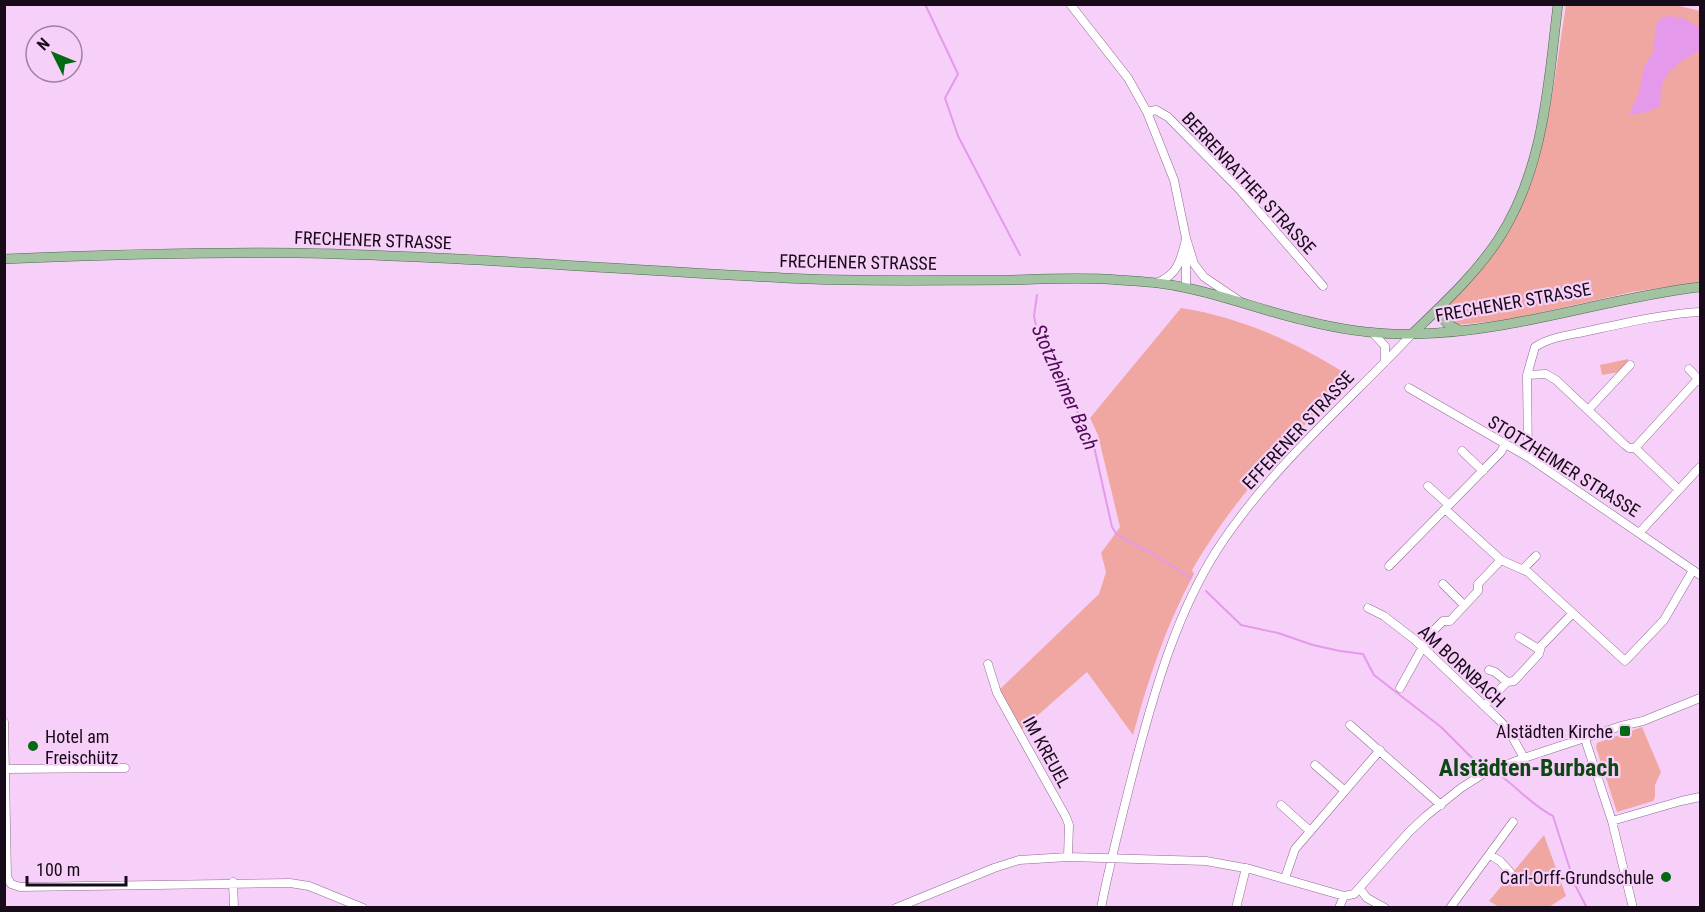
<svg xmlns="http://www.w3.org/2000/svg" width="1705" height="912" font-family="'Roboto Condensed',sans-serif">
  <rect width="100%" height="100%" fill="#f7d0f9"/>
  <!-- green -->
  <path fill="#f0a7a2" d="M1671 4 1700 11V282L1632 292 1507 320 1457 325 1448 319 1446 310C1461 286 1486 267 1502 242 1547 172 1553 85 1566 5Z
    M1181 308C1241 317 1300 344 1351 377 1292 437 1234 497 1192 570L1194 574C1166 625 1148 680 1133 735L1087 672 1021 730 998 691 1099 594 1106 572 1101 553 1120 527 1098 435 1090 418Z
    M1628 359V362L1619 372 1602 375 1600 365Z
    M1642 727 1661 772 1655 785V797L1653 801 1617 812 1596 747 1597 743Z
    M1544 835 1566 896 1549 907H1499L1489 901Z"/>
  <!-- water -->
  <path fill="#e599eb" d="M1669 16 1683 18 1700 28V50C1686 59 1666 68 1662 86 1660 92 1661 100 1660 106L1647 112 1629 115 1639 92 1644 67 1653 52 1656 25 1661 18Z"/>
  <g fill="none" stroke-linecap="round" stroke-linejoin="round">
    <!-- stream -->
    <path stroke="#e599eb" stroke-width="2" d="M925 4 958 74 945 98 958 136 1020 255
      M1037 295 1034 316 1038 335 1093 442 1112 527 1117 535 1151 553 1191 578
      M1206 591 1241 625 1278 633 1313 645 1340 651 1363 654 1374 675 1441 727 1474 760 1486 766
      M1501 776C1519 789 1534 807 1553 816L1575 885 1587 908"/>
    <defs>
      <path id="minor" d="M1070 4 1128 78 1147 112 1174 180 1186 238 1194 264 1204 277 1238 300
        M1147 112 1156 110 1168 117 1239 189 1323 286
        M1156 283C1178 275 1181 260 1186 239
        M1186 287V254
        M1372 332 1385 346V362
        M1689 369 1700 381
        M1527 375 1546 374 1556 380 1624 444 1629 448H1635L1679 490
        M1409 388 1528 457 1700 575
        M1588 410 1630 365
        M1635 448 1698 379
        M1462 451 1483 471
        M1528 457 1527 375 1535 347C1550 337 1570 335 1588 331 1625 323 1663 314 1700 312
        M1428 486 1449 505
        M1640 532 1700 467
        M1501 560 1528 572 1625 661 1664 620 1693 570
        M1389 566 1501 452 1505 444
        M1523 569 1536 556
        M1443 584 1464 605
        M1368 608 1384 616 1415 640 1496 717 1508 729 1524 758
        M1519 637 1540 650
        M988 664 997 693 1066 817 1069 825 1068 857
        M1489 670 1495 672 1507 682
        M1400 688 1430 634 1443 621H1450L1478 591V584L1501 560 1445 509
        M1484 706 1507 682 1514 681 1539 654 1541 646 1572 614
        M4 722 7 877 11 884 20 887 290 883 309 886 363 908
        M1350 725 1441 805
        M1585 739 1612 821 1633 908
        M1315 765 1345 791
        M7 769 125 768
        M1281 805 1310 831
        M1612 821 1681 801 1700 797
        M1490 855 1500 861 1510 872
        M1285 878 1295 849 1380 750
        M233 882 234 908
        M1360 889 1367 898 1385 908
        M896 908 994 868 1019 860 1068 857 1206 861 1250 869 1344 896 1354 894 1409 832 1426 816 1461 788 1483 774 1524 758 1621 726 1643 721 1700 698
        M1101 908C1111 857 1124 807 1137 757 1156 686 1177 613 1217 550 1270 468 1345 405 1412 334
        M1236 908 1246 868
        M1339 908 1344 896
        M1450 908 1513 822"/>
      <path id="major" d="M4 259C102 255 199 252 296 253 459 256 622 270 784 278 859 282 933 280 1008 280 1045 279 1082 277 1119 280 1142 281 1165 283 1187 288 1226 296 1264 311 1303 320 1338 329 1377 335 1413 334 1511 333 1604 298 1700 287
        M1444 303 1443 319 1449 325 1457 329
        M1412 334C1442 305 1474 276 1498 240 1544 170 1548 86 1558 4"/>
    </defs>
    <!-- minor casing -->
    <use href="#minor" stroke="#8d6a90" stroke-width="9"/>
    <!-- major casing -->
    <use href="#major" stroke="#49684a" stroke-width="10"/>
    <!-- minor -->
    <use href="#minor" stroke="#fff" stroke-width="8"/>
    <!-- major -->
    <use href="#major" stroke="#a2c2a2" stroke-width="9"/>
  </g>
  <!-- markers -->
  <g fill="#046915" stroke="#f7d0f9" stroke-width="2">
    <rect x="1619" y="725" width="12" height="12" rx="3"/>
    <circle cx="33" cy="746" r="6"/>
    <circle cx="1666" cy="877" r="6"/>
  </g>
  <g text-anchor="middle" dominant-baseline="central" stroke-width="4.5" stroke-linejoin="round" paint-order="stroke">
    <!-- street labels -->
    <g font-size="18" fill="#180b19" stroke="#f7d0f9">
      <text transform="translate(1249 183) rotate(47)">BERRENRATHER STRASSE</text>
      <text transform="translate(373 240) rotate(2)">FRECHENER STRASSE</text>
      <text transform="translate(858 262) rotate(1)">FRECHENER STRASSE</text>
      <text transform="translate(1513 302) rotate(-10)">FRECHENER STRASSE</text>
      <text transform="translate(1298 430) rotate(-47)">EFFERENER STRASSE</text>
      <text transform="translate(1564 466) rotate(32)">STOTZHEIMER STRASSE</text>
      <text transform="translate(1462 666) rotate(43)">AM BORNBACH</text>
      <text transform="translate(1047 752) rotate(61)">IM KREUEL</text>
    </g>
    <!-- poi labels -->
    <g font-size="18" fill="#180b19" stroke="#f7d0f9" text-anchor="end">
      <text x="1613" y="731">Alstädten Kirche</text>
      <text x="45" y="736" text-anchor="start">Hotel am<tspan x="45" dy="21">Freischütz</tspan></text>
      <text x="1654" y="877">Carl-Orff-Grundschule</text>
    </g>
    <!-- water labels -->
    <g font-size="20" font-style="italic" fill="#4e0855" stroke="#f7d0f9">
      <text transform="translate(1065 387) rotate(66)">Stotzheimer Bach</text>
    </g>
    <!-- district labels -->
    <g font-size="24" font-weight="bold" fill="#0e4713" stroke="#f7d0f9">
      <text x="1529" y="768">Alstädten-Burbach</text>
    </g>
  </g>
  <!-- border -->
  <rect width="1705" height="912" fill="none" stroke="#180b19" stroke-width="12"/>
  <!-- north arrow -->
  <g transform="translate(54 54) rotate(313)"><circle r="28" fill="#f7d0f9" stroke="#9e819f" stroke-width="1.5"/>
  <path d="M0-4.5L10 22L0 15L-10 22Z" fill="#046915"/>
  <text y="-9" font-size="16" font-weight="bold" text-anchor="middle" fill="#180b19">N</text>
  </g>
  <!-- scale -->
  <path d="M27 876v9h99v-9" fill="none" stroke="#180b19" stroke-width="3"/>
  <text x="36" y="876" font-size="18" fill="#180b19" stroke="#f7d0f9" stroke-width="4.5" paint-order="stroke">100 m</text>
</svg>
